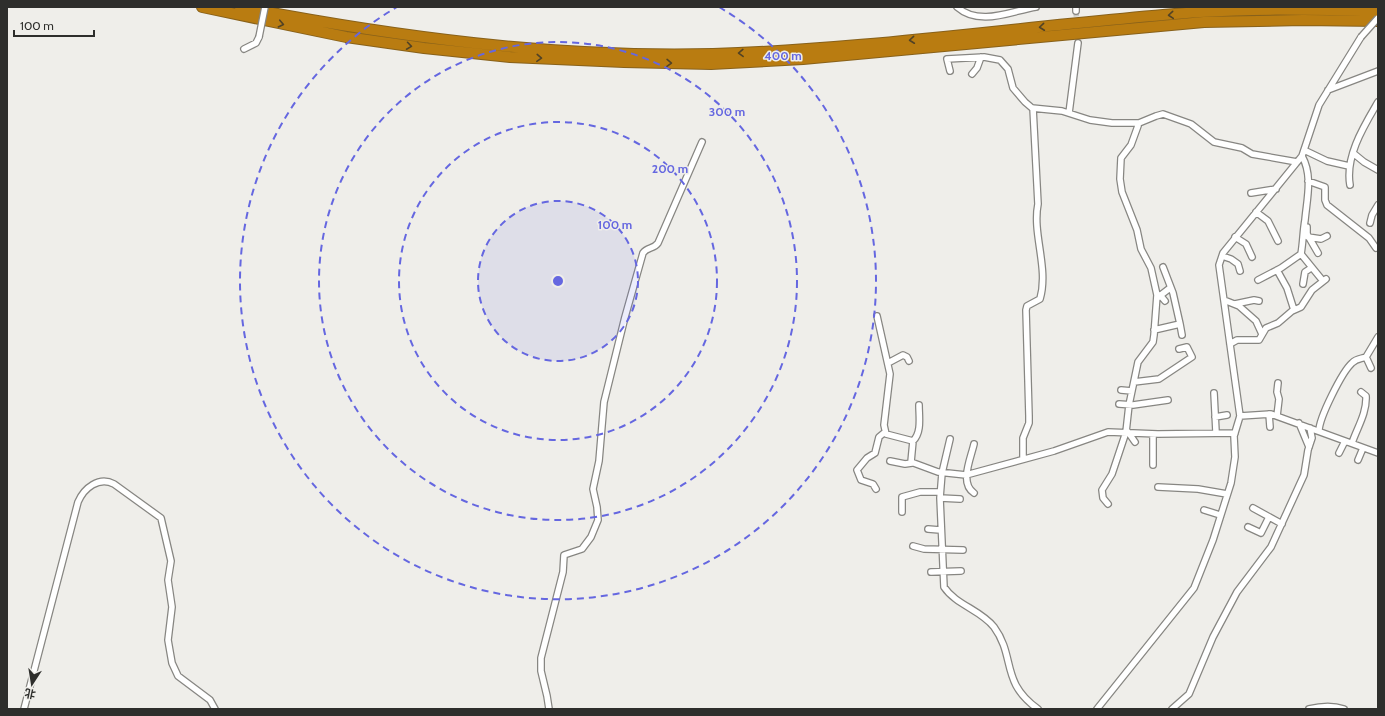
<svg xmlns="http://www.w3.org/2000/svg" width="1385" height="716" font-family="Cabin,'Noto Sans SC',sans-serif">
  <rect width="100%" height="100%" fill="#efeeea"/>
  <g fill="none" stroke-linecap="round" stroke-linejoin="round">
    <!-- street-tunnel -->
    <path stroke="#c8c8c4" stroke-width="5.5" stroke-dasharray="5.5 3" stroke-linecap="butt" d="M1076 11 1078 43"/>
    <defs>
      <path id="street" d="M957 7C980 27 1011 11 1036 7
        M1076 7V11
        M244 49 256 43 259 37
        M950 71 947 59 984 57 1000 60 1008 69 1013 88 1025 102 1032 108 1062 111 1090 120 1112 123H1139L1156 116 1163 114 1191 124 1214 142 1242 148 1252 154 1297 162
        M972 74 977 68 981 57
        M1328 90 1378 71
        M1069 113 1078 43
        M1304 150 1327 161 1349 166
        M1353 153 1364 162 1378 170
        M1308 181 1325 187V200L1327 205 1369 238 1376 248
        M1350 185C1345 156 1364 126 1378 102
        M1251 193 1276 189
        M1256 212 1268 221 1278 241
        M1370 223 1372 215 1378 205
        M1307 227V234L1318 253
        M1235 237 1246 244 1252 257
        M1308 237 1321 239 1327 236
        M1301 254 1323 281
        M1222 256 1231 259 1238 264 1240 271
        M1277 270 1287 288 1294 310
        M1258 280 1281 268 1301 254C1303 243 1303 231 1305 220 1307 198 1313 176 1302 156
        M1303 284 1305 272 1311 268
        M1160 295 1165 301
        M1157 298 1170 288
        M1224 300 1239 306 1256 321 1262 334
        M1235 304 1254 300 1259 301
        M877 316 890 374 884 425 886 434 913 441 911 462 938 472 966 475 1054 451 1108 432 1158 434 1235 433
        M1180 324 1182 335
        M1154 330 1180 324 1173 293 1163 267
        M1230 344 1237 340H1259L1266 328 1278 323 1292 311 1301 307 1312 290 1326 279
        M1366 357 1371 368
        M888 363 903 355 907 357 909 361
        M1134 382 1159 379 1192 357 1187 347 1179 349
        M1121 390 1132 391
        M1214 393 1216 432
        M1119 404 1133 405 1168 400
        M1269 414 1270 427
        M1240 416 1271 414 1378 453
        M1277 416 1279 399 1277 392 1278 383
        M1215 417 1227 415
        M1299 423 1309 447
        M1319 431C1319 418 1342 372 1352 363 1357 358 1361 359 1366 357L1378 337
        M1128 432 1135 442
        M950 439 942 473 940 498 944 587C956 605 981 610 994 627 1016 657 1000 682 1038 709
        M913 441C922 432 919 417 919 405
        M1352 443C1357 428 1367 413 1366 396L1361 392
        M974 444C971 458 959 483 974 493
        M1339 453 1345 441
        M1023 459V438L1029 423V416L1026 310 1027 306 1040 299C1049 268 1032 234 1038 204L1033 108
        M1358 460 1363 448
        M890 461 905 464 912 463
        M1153 465V434
        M1158 487 1198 489 1227 494
        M876 489 873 484 861 480 857 470 867 458 875 453 879 437 885 432
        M940 498 960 499
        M1108 504 1103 498 1102 490 1112 474 1126 432 1129 405 1138 362 1153 342 1154 335 1157 295 1151 268 1141 249 1137 230 1122 192 1120 179 1121 158 1131 145 1139 123
        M1253 508 1282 524
        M1204 510 1220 515
        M902 512V497L920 492H940
        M1248 527 1261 533 1269 517
        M928 529 940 530
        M913 546 924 549 963 550
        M931 572 961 571
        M24 709 78 502C84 488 99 476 114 484L161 518 171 561 168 580 172 607 168 640 172 663 178 676 210 700 215 709
        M549 709 547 696 541 671V658L563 572 564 555 582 549 591 537 598 520 597 507 593 489 599 461 604 402 625 317 643 253C647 247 654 249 658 243L702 142
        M1097 709 1194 588 1213 540 1231 483 1235 457 1234 436 1240 416 1219 265 1223 253 1302 156 1319 105 1361 37
        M1172 709 1189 694 1213 637 1237 592 1271 547 1304 475 1308 450 1312 438 1310 428
        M1309 709C1321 706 1332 705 1344 709"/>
      <path id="highway" d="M202 7 346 37 424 48 510 57 624 62 711 64 803 59 1204 22 1303 20 1378 21
        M240 7C396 37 554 58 713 54 876 49 1038 24 1200 12 1259 8 1319 10 1378 11"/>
    </defs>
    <!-- street casing -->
    <use href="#street" stroke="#878682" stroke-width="8"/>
    <!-- highway casing -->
    <use href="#highway" stroke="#88611a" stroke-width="12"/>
    <!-- street -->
    <use href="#street" stroke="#fff" stroke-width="5.5"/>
    <!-- highway -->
    <use href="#highway" stroke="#b97c11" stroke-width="10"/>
    <defs>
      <path id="street-bridge" d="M259 37 265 7
        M1361 37 1378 18"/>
    </defs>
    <!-- street-bridge casing -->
    <use href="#street-bridge" stroke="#878682" stroke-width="8" stroke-linecap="butt"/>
    <!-- street-bridge -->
    <use href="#street-bridge" stroke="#fff" stroke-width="5.5"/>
  </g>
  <!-- one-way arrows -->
  <defs><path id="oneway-chevron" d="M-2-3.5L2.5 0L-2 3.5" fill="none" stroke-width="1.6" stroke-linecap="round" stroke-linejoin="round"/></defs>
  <g stroke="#514225">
    <use href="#oneway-chevron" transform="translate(1171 15) rotate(175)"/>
    <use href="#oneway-chevron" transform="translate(281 24) rotate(12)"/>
    <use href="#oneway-chevron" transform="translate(1042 27) rotate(174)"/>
    <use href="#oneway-chevron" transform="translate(912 40) rotate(174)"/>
    <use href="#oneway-chevron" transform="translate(409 46) rotate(8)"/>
    <use href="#oneway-chevron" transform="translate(741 53) rotate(178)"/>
    <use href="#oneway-chevron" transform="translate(539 58) rotate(3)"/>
    <use href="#oneway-chevron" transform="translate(669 63) rotate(1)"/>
  </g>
  <!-- distance rings -->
  <circle cx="558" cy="281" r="80" fill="#6567e0" fill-opacity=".12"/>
  <g fill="none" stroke="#6567e0" stroke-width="2" stroke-dasharray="7 5">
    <circle cx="558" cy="281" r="80"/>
    <circle cx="558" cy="281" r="159"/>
    <circle cx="558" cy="281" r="239"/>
    <path d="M719 7A318 318 0 1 1 397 7"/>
  </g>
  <circle cx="558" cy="281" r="6" fill="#6567e0" stroke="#efeeea" stroke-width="2"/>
  <g font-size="12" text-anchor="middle" font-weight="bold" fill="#6567e0" stroke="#efeeea" stroke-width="3" stroke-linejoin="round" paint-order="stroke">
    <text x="783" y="60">400 m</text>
    <text x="727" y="116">300 m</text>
    <text x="670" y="173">200 m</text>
    <text x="615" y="229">100 m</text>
  </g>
  <!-- border -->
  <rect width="1385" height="716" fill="none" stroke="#2e2e2c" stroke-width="16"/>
  <!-- north arrow -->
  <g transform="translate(32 684) rotate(192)" stroke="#efeeea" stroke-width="3" paint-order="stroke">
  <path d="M0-3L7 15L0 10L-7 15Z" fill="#2e2e2c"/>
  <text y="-6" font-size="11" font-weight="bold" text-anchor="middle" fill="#2e2e2c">北</text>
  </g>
  <!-- scale -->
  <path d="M14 30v6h80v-6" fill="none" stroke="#2e2e2c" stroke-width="2"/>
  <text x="20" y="30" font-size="12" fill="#2e2e2c" stroke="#efeeea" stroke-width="3" paint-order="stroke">100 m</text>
</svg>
